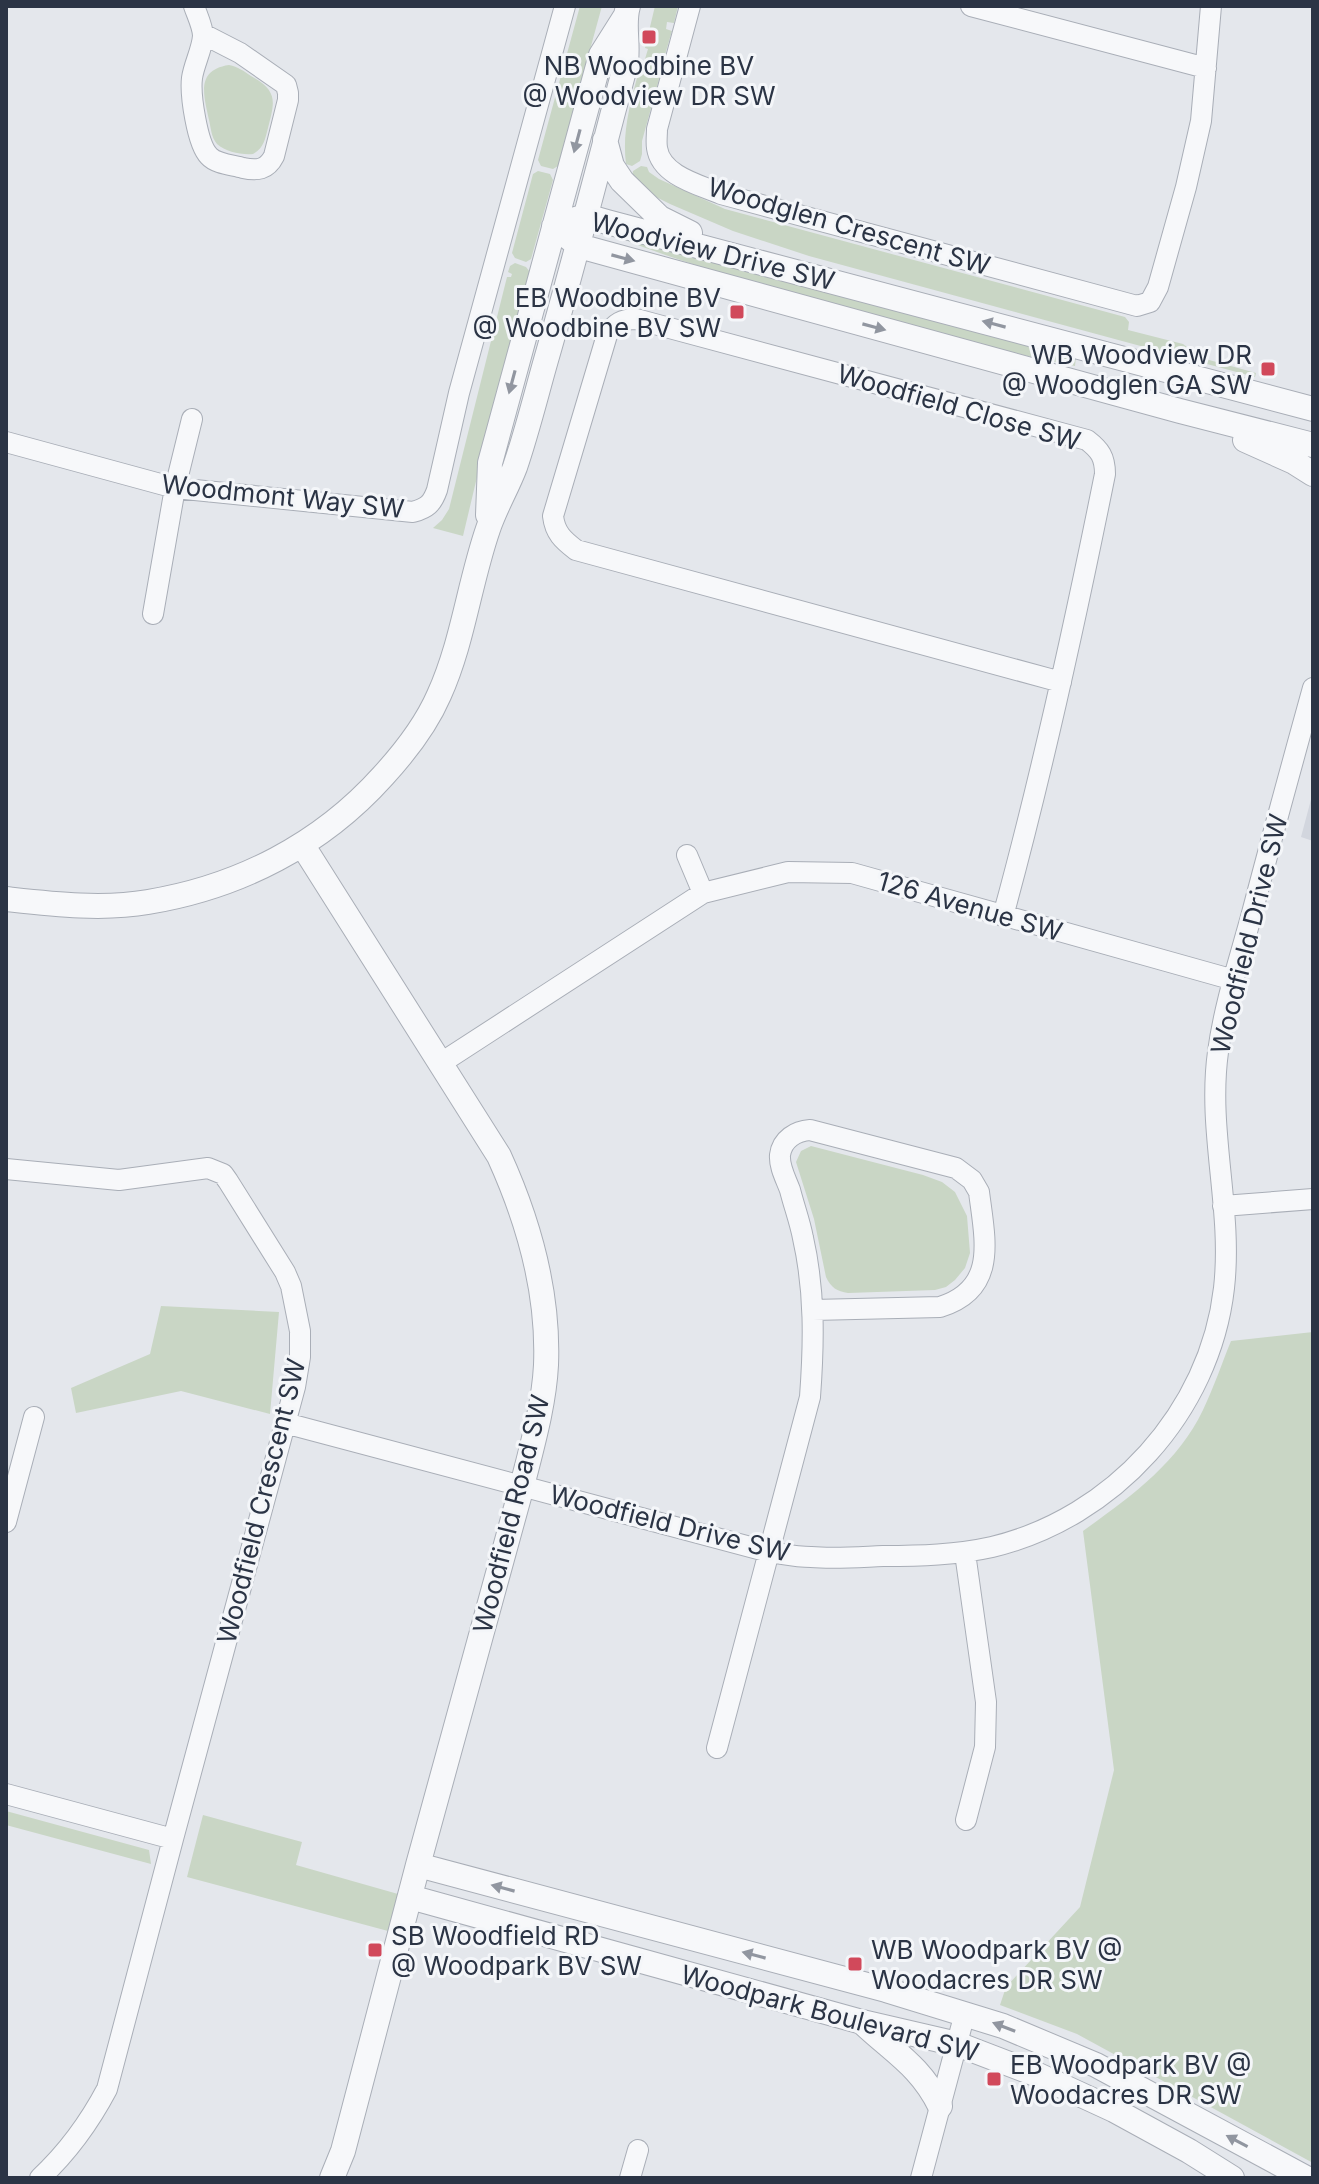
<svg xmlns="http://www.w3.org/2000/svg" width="1319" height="2184" font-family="Inter,sans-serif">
  <rect width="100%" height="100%" fill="#e4e7ec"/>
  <!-- built -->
  <path fill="#d2d6de" d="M1313 792V841L1301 837Z"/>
  <!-- green -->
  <path fill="#c9d6c5" d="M580 6H602L558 166 553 169 541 166 538 160Z
    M655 6H678L674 23 667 22 666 29 672 31 664 58 659 63 645 59 648 49 645 48Z
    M645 63 658 65 661 72 642 141V154L640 161 632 166 626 164C622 133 630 104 638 74H641Z
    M229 65C238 67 244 71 251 76 278 91 275 101 268 128 265 139 264 148 253 154 241 155 226 152 217 144 211 137 211 128 209 120 204 96 195 70 229 65Z
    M641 166 647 167 649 172 659 179 725 209 1125 317 1129 322 1128 330 1183 344 1202 358 1256 373 1255 377 809 256 733 231 670 204 652 195 632 176 633 171Z
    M538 171 550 174 553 180 531 259 526 262 515 258 512 253 533 174Z
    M618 237 1076 356 1075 366C996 351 918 327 839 305 765 285 690 267 618 237Z
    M515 263 526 267 530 272 492 414 463 536 433 528 442 520 449 509 507 277H511L512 274 508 272 510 266Z
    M811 1146 923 1175 942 1182 955 1192 967 1216 970 1253 965 1268 955 1280 946 1287 935 1290 848 1293C837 1291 831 1288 826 1277L814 1219 796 1162 801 1151Z
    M161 1306 279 1312 270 1414 181 1391 76 1413 71 1388 150 1354Z
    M1313 1332V2163L1077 2034 1000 2005 1006 1987 1080 1907 1114 1770 1083 1531C1130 1497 1177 1464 1203 1410 1214 1387 1222 1363 1231 1341Z
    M6 1811 149 1850 151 1864 6 1825Z
    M203 1815 302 1842 296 1865 398 1894 388 1931 187 1877Z"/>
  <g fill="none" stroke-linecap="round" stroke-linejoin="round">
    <defs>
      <path id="minor" d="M194 6C197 15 203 27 203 36 202 50 194 64 192 78 190 94 197 144 209 156 216 164 233 165 243 168 257 171 267 170 274 156L288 100V93L286 85 240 53 203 34
        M690 6 657 129C657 135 656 142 657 148 661 176 700 185 721 194L1137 306 1150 302 1158 287 1186 187 1201 121 1211 6
        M971 6 1206 68
        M6 442 175 488 413 512C427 508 432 504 437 490L459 393 565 6
        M153 614 175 488 192 419
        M687 855 703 893
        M1003 916C1043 770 1075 623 1105 474 1105 457 1100 450 1087 440L636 319C622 319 615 323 607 335L553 516C555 533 563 540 576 550L1061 682
        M441 1063 703 893 788 872 852 873 1234 980
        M6 1169 119 1180 208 1168 223 1174 228 1181 285 1272 291 1286 300 1331V1357L295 1387 173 1839 6 1794
        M1223 1206 1313 1199
        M285 1423 769 1552C783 1554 797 1557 811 1557 835 1559 859 1557 883 1556 920 1556 956 1555 992 1547 1113 1518 1210 1412 1224 1288 1233 1209 1207 1131 1218 1052 1224 1006 1239 961 1251 917 1271 840 1292 764 1313 688
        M6 1522 34 1417
        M965 1553 986 1702 985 1747 966 1820
        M717 1748 810 1397C814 1343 815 1291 803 1238 800 1222 794 1206 790 1190 786 1179 779 1167 780 1155 782 1139 796 1131 810 1130L956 1168 972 1180 979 1192C985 1240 998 1289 940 1307L813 1310
        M40 2178C68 2152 89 2123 107 2089L173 1839
        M630 2178 638 2150
        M921 2178 965 2013"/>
      <path id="tertiary" d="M605 140 612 166 622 181 660 218 690 233
        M572 220 586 216 607 222 1313 409
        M554 226 579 246 1180 411 1313 445
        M1245 440 1294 462 1313 474
        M488 515 490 463 601 55 625 17
        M303 846 499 1156C529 1222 549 1291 546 1365 544 1405 532 1446 522 1486L418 1865 343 2151 332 2178
        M6 899C52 904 102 910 148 902 239 887 321 845 383 776 405 752 426 725 439 695 463 642 469 584 488 529 495 508 507 488 515 467 527 432 536 395 546 360 574 263 599 165 625 67 630 47 622 26 628 6
        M418 1865 886 1990 1003 2026 1096 2065 1306 2178
        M410 1897 862 2022 957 2044 1038 2075 1114 2110 1189 2151 1232 2178
        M864 2024C895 2053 921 2067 940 2106"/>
    </defs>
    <!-- minor casing -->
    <use href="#minor" stroke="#a9aeb7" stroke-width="22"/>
    <!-- tertiary casing -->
    <use href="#tertiary" stroke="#a9aeb7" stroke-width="26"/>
    <!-- minor -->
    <use href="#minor" stroke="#f7f8fa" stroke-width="20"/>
    <!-- tertiary -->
    <use href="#tertiary" stroke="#f7f8fa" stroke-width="24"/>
  </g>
  <!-- one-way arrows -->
  <defs><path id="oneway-solid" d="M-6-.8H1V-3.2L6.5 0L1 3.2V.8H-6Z" transform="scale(2)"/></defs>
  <g fill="#9196a0">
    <use href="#oneway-solid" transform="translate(577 141) rotate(105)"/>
    <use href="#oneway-solid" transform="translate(623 258) rotate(15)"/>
    <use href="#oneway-solid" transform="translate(994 324) rotate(-165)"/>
    <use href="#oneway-solid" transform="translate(874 327) rotate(15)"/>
    <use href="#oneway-solid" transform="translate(512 382) rotate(105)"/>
    <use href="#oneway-solid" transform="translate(503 1888) rotate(-165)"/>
    <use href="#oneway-solid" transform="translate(754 1955) rotate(-165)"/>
    <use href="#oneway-solid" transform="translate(1004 2027) rotate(-159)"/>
    <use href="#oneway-solid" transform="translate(1237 2141) rotate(-152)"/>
  </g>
  <!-- markers -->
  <g fill="#d1495b" stroke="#f4f6f9" stroke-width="3">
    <rect x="641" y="29" width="16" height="16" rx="4"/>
    <rect x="729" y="304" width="16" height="16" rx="4"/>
    <rect x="1260" y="361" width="16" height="16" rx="4"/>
    <rect x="367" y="1942" width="16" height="16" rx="4"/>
    <rect x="847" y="1956" width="16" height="16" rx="4"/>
    <rect x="986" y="2071" width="16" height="16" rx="4"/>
  </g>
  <g text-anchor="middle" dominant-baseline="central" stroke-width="6" stroke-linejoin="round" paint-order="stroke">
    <!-- poi labels -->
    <g font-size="26" fill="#2b3445" stroke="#f4f6f9" text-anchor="start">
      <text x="649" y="65" text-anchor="middle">NB Woodbine BV<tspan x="649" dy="30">@ Woodview DR SW</tspan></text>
      <text x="721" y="297" text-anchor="end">EB Woodbine BV<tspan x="721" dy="30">@ Woodbine BV SW</tspan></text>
      <text x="1252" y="354" text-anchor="end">WB Woodview DR<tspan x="1252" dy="30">@ Woodglen GA SW</tspan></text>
      <text x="391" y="1935">SB Woodfield RD<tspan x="391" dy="30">@ Woodpark BV SW</tspan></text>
      <text x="871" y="1949">WB Woodpark BV @<tspan x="871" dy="30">Woodacres DR SW</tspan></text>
      <text x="1010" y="2064">EB Woodpark BV @<tspan x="1010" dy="30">Woodacres DR SW</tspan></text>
    </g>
    <!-- street labels -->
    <g font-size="26" fill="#2b3445" stroke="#f4f6f9">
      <text transform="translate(849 226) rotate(16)">Woodglen Crescent SW</text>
      <text transform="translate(713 251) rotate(14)">Woodview Drive SW</text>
      <text transform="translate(959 407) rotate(16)">Woodfield Close SW</text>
      <text transform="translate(283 496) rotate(6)">Woodmont Way SW</text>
      <text transform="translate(970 906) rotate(16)">126 Avenue SW</text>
      <text transform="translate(1249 934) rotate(-76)">Woodfield Drive SW</text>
      <text transform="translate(261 1501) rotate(-76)">Woodfield Crescent SW</text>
      <text transform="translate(511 1514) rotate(-76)">Woodfield Road SW</text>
      <text transform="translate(670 1523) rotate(14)">Woodfield Drive SW</text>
      <text transform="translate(830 2013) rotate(15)">Woodpark Boulevard SW</text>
    </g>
  </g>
  <!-- border -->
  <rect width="1319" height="2184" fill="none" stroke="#2b3445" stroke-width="16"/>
</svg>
